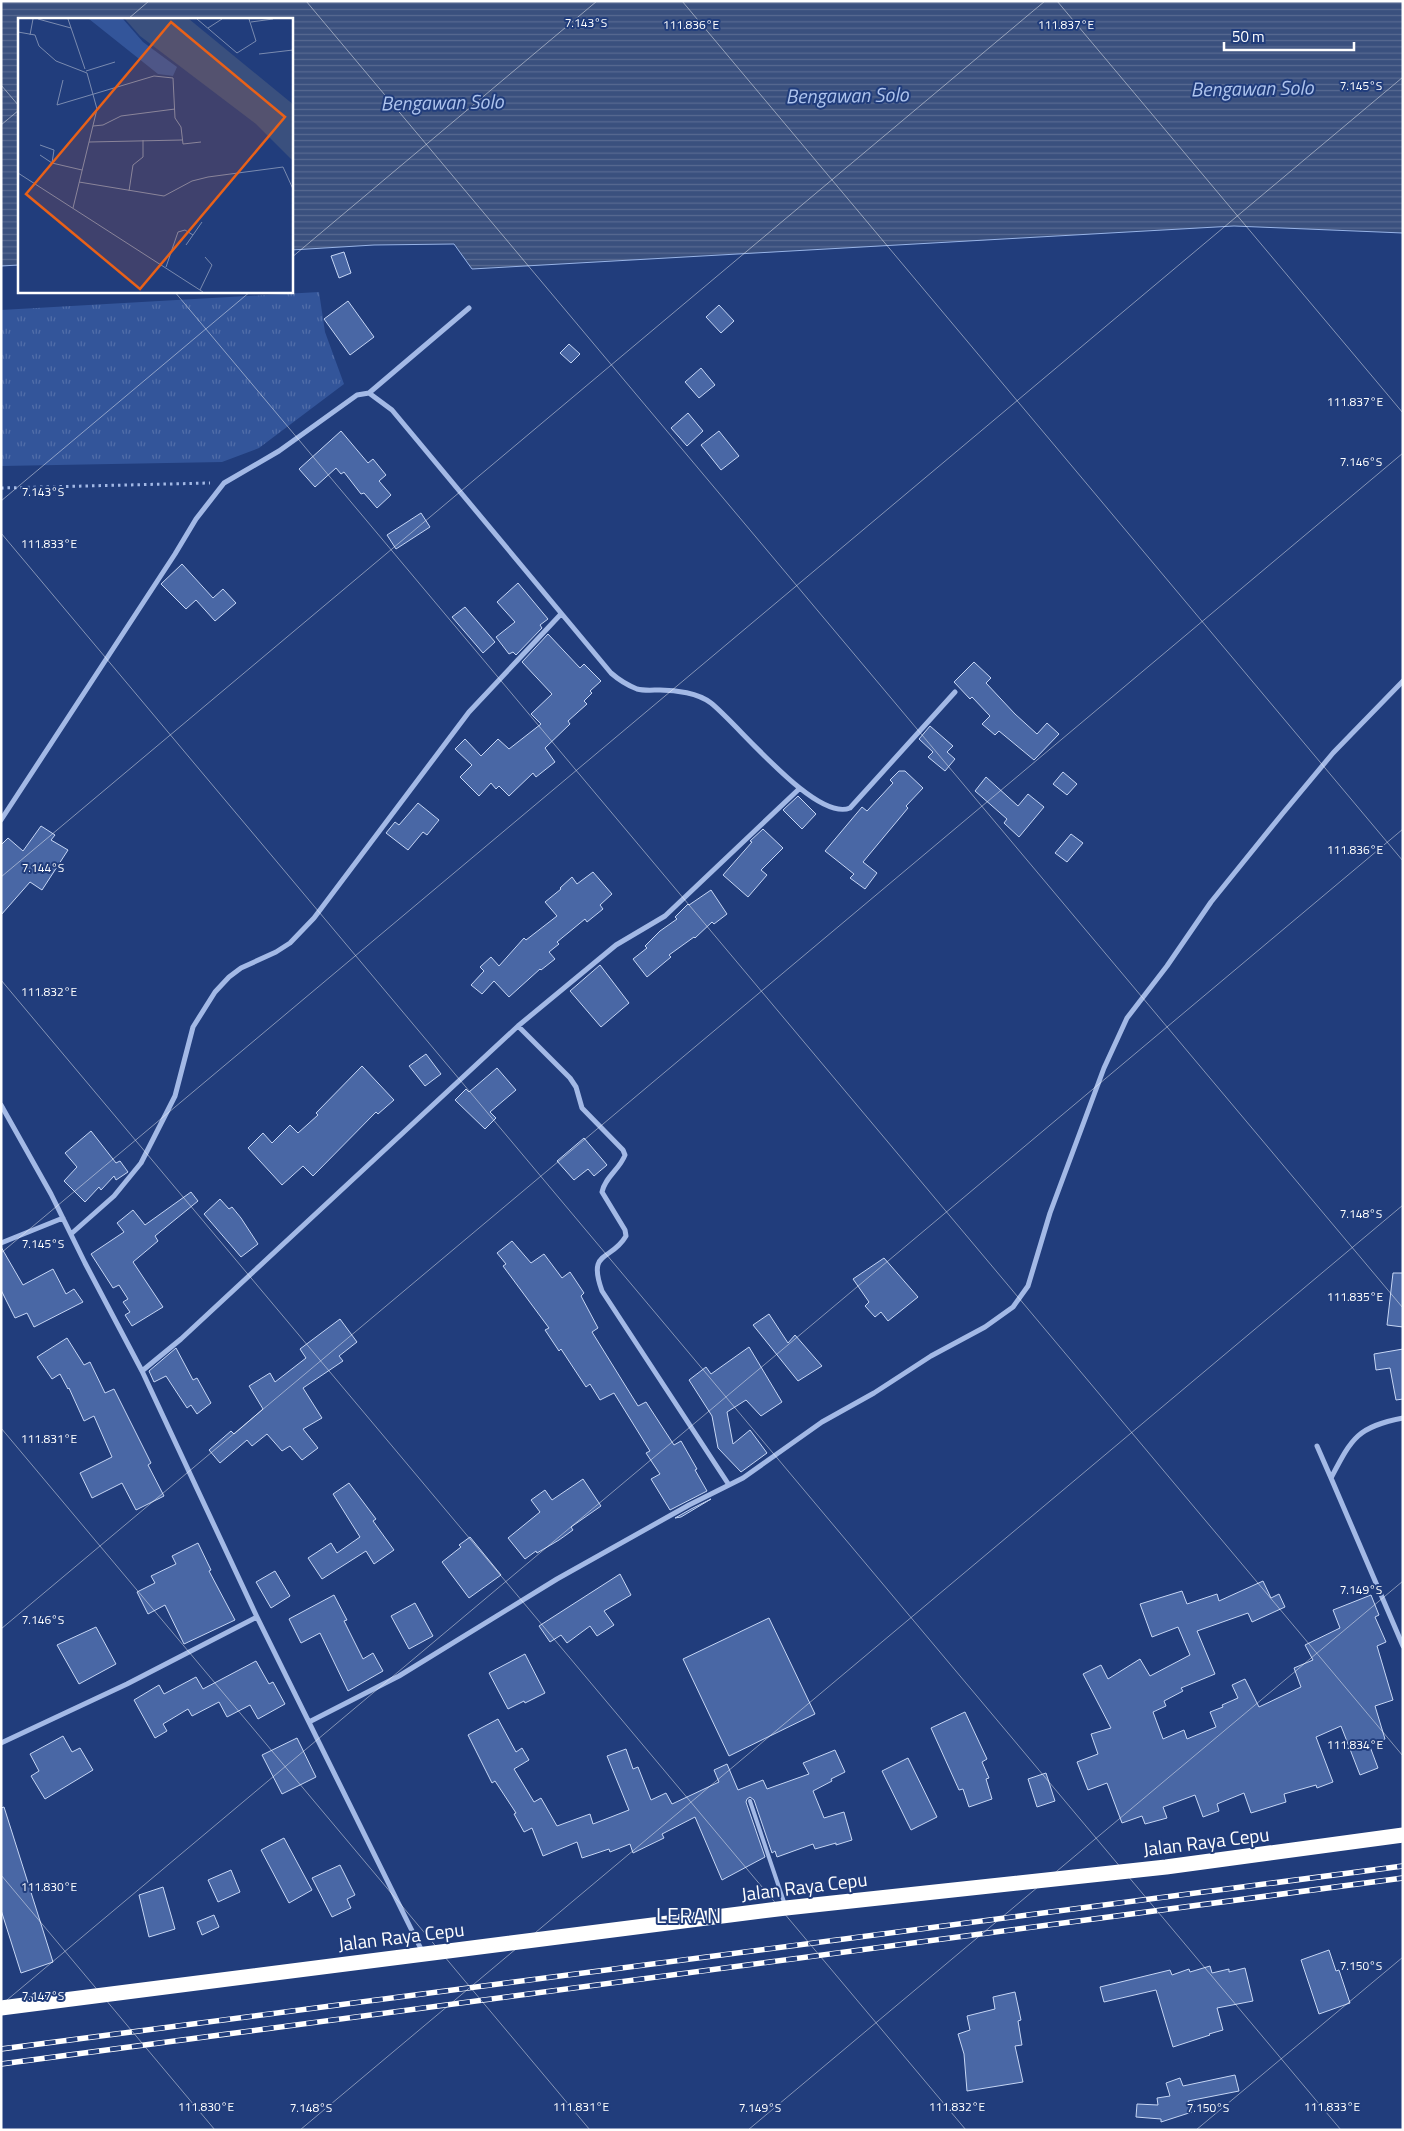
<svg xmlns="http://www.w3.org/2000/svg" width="1404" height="2131" font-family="'Titillium Web',sans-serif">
  <defs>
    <pattern id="grass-tufts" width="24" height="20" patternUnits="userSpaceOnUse" patternTransform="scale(1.25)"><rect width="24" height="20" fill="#33559a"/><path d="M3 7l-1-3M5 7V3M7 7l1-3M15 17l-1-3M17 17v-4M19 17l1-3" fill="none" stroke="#526ea9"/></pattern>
    <pattern id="water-rules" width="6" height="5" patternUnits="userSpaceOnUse" patternTransform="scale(1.25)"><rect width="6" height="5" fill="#3a507e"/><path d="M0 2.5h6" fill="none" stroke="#586a91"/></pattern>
  </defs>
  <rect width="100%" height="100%" fill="#213d7c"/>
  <!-- grass -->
  <path fill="url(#grass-tufts)" d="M319 292 325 332 344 384 259 448 222 462 1 466V310Z"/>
  <!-- water -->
  <path fill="url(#water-rules)" stroke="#97b3e7" d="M1 1H1403V233L1234 226 472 269 454 244 374 245 291 250V19H19V265L1 266Z"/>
  <!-- building -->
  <path fill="#4967a5" stroke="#c6d6f5" d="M344 252 351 273 339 278 331 256Z
    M348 301 374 337 350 355 324 319Z
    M719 305 734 321 721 333 706 317Z
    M569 344 580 354 571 363 560 353Z
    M701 368 715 385 699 398 685 382Z
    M688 413 703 431 687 446 671 428Z
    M341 431 368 463 373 459 386 475 379 481 391 495 377 508 364 493 361 494 344 472 341 474 336 468 315 487 299 469Z
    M719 431 739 456 721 470 701 445Z
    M421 513 430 527 396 549 387 535Z
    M182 564 213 598 223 589 236 603 215 621 196 600 186 609 161 584Z
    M518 583 548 619 540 625 542 628 516 655 513 652 509 654 496 637 515 622 497 602Z
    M465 607 495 642 483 653 452 617Z
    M548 634 580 668 584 664 601 681 590 691 592 693 584 701 587 704 568 721 570 724 545 748 555 762 536 777 533 773 509 796 499 786 496 789 491 783 479 796 460 777 472 765 455 749 465 739 481 756 498 739 509 749 541 724 531 714 552 694 522 662Z
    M974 662 991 678 986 683 1015 714 1037 734 1047 723 1059 734 1034 760 999 731 995 735 982 724 990 716 972 697 970 699 954 682Z
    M930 726 953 746 947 752 955 759 945 771 928 757 933 752 919 739Z
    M899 771H905L923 788 906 806 908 808 863 862 877 873 865 889 850 878 854 874 825 851 862 807 867 811 893 783 890 780Z
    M1063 772 1077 784 1067 795 1053 784Z
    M986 777 1018 806 1028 794 1044 807 1019 837 1004 823 1007 819 975 791Z
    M798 796 816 814 802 829 783 810Z
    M418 803 439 820 427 835 423 832 408 850 386 833 395 822 399 825Z
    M41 826 55 835 51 840 68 850 42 890 30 882 1 915V845L8 838 23 851Z
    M763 829 783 848 761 870 767 875 748 897 723 875 752 842 750 841Z
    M1071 834 1083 843 1067 862 1055 853Z
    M593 872 612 894 600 905 603 909 587 922 585 919 557 942 559 944 549 952 555 959 541 970 540 969 509 997 494 981 482 994 471 985 484 971 480 967 491 957 499 966 524 938 526 940 557 916 545 902 561 889 560 888 572 877 577 884Z
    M711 890 727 914 714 924 712 922 695 938 694 937 669 955 671 957 647 977 633 959 647 948 645 946 660 931 677 919 675 917 688 904 689 905Z
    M600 965 629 1003 601 1027 570 991Z
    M426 1054 441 1074 425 1086 409 1066Z
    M362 1066 394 1100 378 1114 376 1112 313 1176 303 1166 282 1185 248 1148 263 1133 272 1143 290 1125 298 1133 318 1115 316 1113Z
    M497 1068 516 1090 490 1112 496 1118 485 1129 455 1100 466 1089 469 1092Z
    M91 1131 116 1163 120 1161 128 1172 116 1180 114 1176 101 1190 99 1187 85 1202 64 1181 77 1167 65 1153Z
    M584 1138 607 1165 594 1176 588 1169 574 1180 557 1161Z
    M191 1192 198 1201 155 1236 158 1241 133 1262 163 1307 132 1326 125 1315 130 1312 123 1302 128 1299 119 1285 113 1288 91 1254 124 1232 117 1223 133 1210 145 1225Z
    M220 1199 229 1209 232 1207 241 1218 258 1244 241 1257 204 1214Z
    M512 1241 531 1263 544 1254 562 1278 570 1272 584 1293 581 1296 598 1328 592 1332 638 1406 646 1402 674 1445 681 1441 697 1469 695 1470 707 1491 670 1510 651 1479 660 1474 646 1453 650 1451 614 1393 600 1400 590 1384 586 1387 561 1349 559 1351 545 1330 549 1328 503 1266 506 1264 497 1253Z
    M1 1247 23 1285 53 1269 66 1294 74 1289 83 1302 34 1327 27 1313 15 1318 1 1290Z
    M884 1258 918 1297 888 1321 881 1312 875 1317 865 1306 869 1302 853 1279Z
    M1393 1273H1403V1327L1387 1325Z
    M769 1314 788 1343 795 1335 822 1366 798 1381 753 1325Z
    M340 1319 357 1342 339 1356 343 1361 303 1388 322 1418 303 1429 318 1448 302 1460 290 1446 282 1451 267 1434 252 1446 247 1440 220 1463 209 1450 231 1431 234 1434 263 1409 249 1386 270 1373 275 1382 306 1358 300 1349Z
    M67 1338 84 1365 90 1362 105 1393 114 1389 151 1463 148 1465 164 1496 136 1510 122 1483 92 1498 80 1473 112 1457 94 1416 84 1421 69 1388 68 1389 60 1374 52 1379 37 1357Z
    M749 1347 782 1402 761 1416 746 1400 727 1412 733 1444 750 1430 767 1453 741 1472 718 1448 712 1416 689 1380 706 1367 711 1374Z
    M176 1348 193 1380 197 1378 211 1403 197 1414 191 1405 187 1408 166 1376 154 1382 149 1371Z
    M1403 1349V1399L1396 1400 1390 1368 1376 1370 1374 1354Z
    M583 1479 601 1506 571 1527 573 1530 559 1540 537 1553 536 1551 525 1559 508 1538 540 1512 531 1500 545 1490 552 1500Z
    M349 1483 376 1519 373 1521 394 1550 374 1564 366 1551 322 1579 308 1558 331 1543 337 1553 360 1537 333 1494Z
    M711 1499 681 1517 675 1518 691 1509Z
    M470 1537 501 1575 469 1598 442 1562 461 1547 459 1545Z
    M198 1543 211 1570 209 1571 235 1620 184 1644 165 1605 148 1614 137 1592 155 1583 151 1576 176 1564 172 1556Z
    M275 1571 290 1596 271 1608 256 1582Z
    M620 1574 631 1595 604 1611 614 1625 597 1636 590 1626 567 1643 561 1635 550 1642 539 1626Z
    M1263 1581 1271 1598 1279 1594 1285 1607 1252 1622 1248 1613 1197 1631 1215 1674 1181 1688 1183 1691 1164 1701 1166 1706 1153 1712 1163 1739 1184 1730 1187 1739 1216 1727 1210 1712 1223 1707 1222 1705 1238 1698 1232 1685 1245 1679 1259 1707 1301 1687 1294 1668 1313 1660 1305 1645 1340 1628 1333 1610 1371 1595 1379 1615 1375 1617 1386 1642 1377 1646 1393 1700 1375 1706 1385 1739 1369 1744 1378 1768 1360 1775 1341 1726 1316 1737 1333 1782 1317 1788 1316 1785 1284 1794 1286 1802 1251 1813 1244 1793 1217 1804 1219 1811 1203 1817 1195 1795 1163 1807 1167 1818 1145 1824 1142 1816 1122 1823 1107 1783 1088 1790 1077 1762 1098 1754 1091 1734 1111 1728 1083 1674 1101 1665 1108 1679 1140 1659 1150 1676 1190 1655 1178 1627 1152 1637 1140 1604 1182 1591 1187 1604 1217 1594 1219 1601Z
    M334 1595 347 1620 344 1621 363 1659 373 1653 383 1671 348 1691 320 1633 301 1643 289 1619Z
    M415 1603 433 1636 409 1649 391 1616Z
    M769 1618 815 1714 729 1756 683 1659Z
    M96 1627 116 1664 79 1684 57 1645Z
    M525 1654 545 1693 525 1703 524 1701 508 1709 489 1673Z
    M256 1661 269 1684 273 1682 285 1704 258 1719 250 1705 227 1717 219 1702 192 1716 188 1709 163 1724 167 1731 155 1738 134 1700 159 1685 164 1694 196 1677 203 1689Z
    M965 1712 987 1759 982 1762 989 1778 986 1779 992 1799 969 1807 963 1789 959 1790 931 1728Z
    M498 1719 516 1752 522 1748 529 1760 514 1769 534 1802 541 1798 557 1826 590 1814 593 1824 629 1810 607 1756 626 1749 633 1769 638 1767 651 1800 666 1793 672 1804 719 1782 714 1770 727 1764 738 1790 763 1780 767 1789 809 1774 803 1763 835 1750 845 1772 831 1779 832 1781 813 1791 824 1818 844 1812 852 1840 836 1845V1843L815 1849 813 1844 777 1857 775 1851 772 1853 754 1800 750 1797 747 1799 746 1802 765 1857 722 1880 695 1817 662 1834 664 1838 633 1853 630 1844 610 1852 609 1849 582 1858 577 1842 543 1856 532 1828 524 1832 514 1814 516 1813 495 1781 492 1783 468 1735Z
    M63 1736 72 1752 80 1748 93 1770 45 1799 31 1776 39 1771 30 1754Z
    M297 1738 316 1777 282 1794 262 1755Z
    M908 1758 937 1817 911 1830 882 1771Z
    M1046 1773 1055 1801 1037 1807 1028 1779Z
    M4 1807 53 1962 21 1973 1 1910V1808Z
    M284 1838 312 1890 289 1903 261 1850Z
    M340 1865 355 1895 347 1899 351 1908 332 1917 312 1878Z
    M231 1870 240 1892 218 1902 208 1880Z
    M163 1887 175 1929 149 1937 139 1895Z
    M214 1915 219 1927 202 1935 197 1922Z
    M1329 1950 1336 1971 1339 1970 1350 2003 1319 2014 1301 1960Z
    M1210 1966 1212 1973 1229 1969V1972L1245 1968 1253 2001 1217 2008 1223 2030 1209 2034 1210 2035 1173 2047 1156 1990 1104 2002 1100 1987 1170 1970 1172 1975 1189 1969 1190 1972Z
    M1015 1992 1021 2020 1018 2021 1022 2045 1015 2046 1023 2082 967 2091 964 2054 958 2034 970 2030 967 2016 995 2009 993 1997Z
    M1235 2075 1239 2091 1188 2101 1192 2112 1161 2122V2119L1136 2117 1137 2104 1158 2105 1157 2098 1170 2096 1166 2083 1180 2078 1183 2086Z"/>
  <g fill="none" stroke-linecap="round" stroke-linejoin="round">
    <!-- path -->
    <path stroke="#a3b9e6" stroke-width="3" stroke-dasharray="2.5 4" stroke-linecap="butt" d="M1 488 210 483"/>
    <!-- lane -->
    <path stroke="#a3b9e6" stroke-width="4" d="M750 1801 785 1905"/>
    <!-- street -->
    <path stroke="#a3b9e6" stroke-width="5" d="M369 393 469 308
      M1 820 175 554 196 519 224 483 279 451 357 395 369 393 392 410 611 673C619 680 627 685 637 689 644 691 653 690 660 690 676 690 698 693 711 703 739 725 815 822 850 808L955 692
      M518 1026 570 1078 576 1087 582 1108 623 1150 625 1155C620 1169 605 1177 602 1192L625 1230 626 1236C611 1262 587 1249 602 1291L729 1485
      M1 1105 51 1194 85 1263 142 1371 257 1617 423 1953
      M71 1234 114 1196 141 1163 175 1096 193 1027 215 992 229 977 241 968 276 952 290 943 314 918 469 712 561 614
      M1 1243 63 1218
      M142 1371 181 1339 518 1026 616 945 665 916 799 789
      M1403 1418C1357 1427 1352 1438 1331 1478L1403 1646
      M1317 1446 1331 1478
      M309 1722 399 1676 557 1579 689 1505 743 1478 822 1422 874 1393 931 1356 985 1327 1013 1307 1028 1286 1050 1213 1104 1068 1127 1018 1167 966 1211 902 1283 813 1333 753 1403 681
      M1 1743 127 1684 257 1617"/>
    <!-- highway -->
    <path stroke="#fff" stroke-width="15" d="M1 2008 786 1908 1166 1867 1403 1835"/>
    <defs>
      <path id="rail" d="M1 2049 1403 1866
        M1 2064 1403 1878"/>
    </defs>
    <!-- rail casing -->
    <use href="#rail" stroke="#fff" stroke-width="5.5"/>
    <!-- rail -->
    <use href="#rail" stroke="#213d7c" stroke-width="4" stroke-dasharray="11" stroke-linecap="butt"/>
  </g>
  <!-- ticks -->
  <path fill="none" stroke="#fff" stroke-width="1" stroke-opacity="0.45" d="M306 1 1403 1308M682 1 1403 861M1057 1 1403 413M128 19 149 1M1 85 19 106M1 125 19 110M291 258 597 1M174 291 1403 1756M1 501 251 291M1 533 1341 2130M1 877 1045 1M1 980 966 2130M1 1253 1403 77M1 1428 590 2130M1 1629 1403 453M1 1875 215 2130M1 2005 1403 829M300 2130 1403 1205M748 2130 1403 1581M1196 2130 1403 1957"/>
  <g text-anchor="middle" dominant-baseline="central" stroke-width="4" stroke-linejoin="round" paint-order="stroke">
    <!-- street labels -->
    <g font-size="19" fill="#fff" stroke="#213d7c">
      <text transform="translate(1206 1841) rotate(-7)">Jalan Raya Cepu</text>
      <text transform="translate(804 1886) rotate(-7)">Jalan Raya Cepu</text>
      <text transform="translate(401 1936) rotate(-7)">Jalan Raya Cepu</text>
    </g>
    <!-- water labels -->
    <g font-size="20" font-style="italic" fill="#aec4ee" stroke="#213d7c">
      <text transform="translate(1252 88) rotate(-1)">Bengawan Solo</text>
      <text transform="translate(847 95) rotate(-1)">Bengawan Solo</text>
      <text transform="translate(442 102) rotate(-1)">Bengawan Solo</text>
    </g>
    <!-- quarter labels -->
    <g font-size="21" letter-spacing="1" fill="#fff" stroke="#213d7c">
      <text x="689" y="1915">LERAN</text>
    </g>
  </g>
  <!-- overview -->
  <g transform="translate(18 18)">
    <rect width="275" height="275" fill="#213d7c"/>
    <path d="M71 1H105L125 24 159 49 155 58 140 56Z" fill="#33559a"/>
    <path d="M107 1H171L271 83 275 86V143L238 106 122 18Z" fill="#3a507e"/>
    <path fill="none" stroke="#7a8bb0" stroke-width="1" d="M20 1 53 10M50 1 67 51M179 1 219 35 238 23 231 1M233 4 255 1M190 10 204 1M0 14 17 17 21 28 38 43 69 55 79 91 55 190M12 17 15 1M241 36 275 32M68 53 97 44M45 62 39 87 136 58 155 60 157 100 163 109 165 126 183 124M75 108 85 107 103 98 157 91M71 124 164 122M22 127 36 132 34 145M22 137 34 145 64 152M0 155 185 274M61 164 146 178 174 163 190 159 265 149 275 171M111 173 115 147 125 139V122M168 227 184 204M148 249 160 214 167 212 175 217M182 272 194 247 187 239"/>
    <path fill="#e96118" fill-opacity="0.15" stroke="#e96118" stroke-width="2.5" d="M153 4 267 99 122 271 8 176Z"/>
    <rect width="275" height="275" fill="none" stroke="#fff" stroke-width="2.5"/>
  </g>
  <g font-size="12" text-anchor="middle" fill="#fff" stroke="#213d7c" stroke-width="4" stroke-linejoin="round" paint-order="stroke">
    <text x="586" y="27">7.143°S</text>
    <text x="691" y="29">111.836°E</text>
    <text x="1066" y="29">111.837°E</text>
    <text x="1361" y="90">7.145°S</text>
    <text x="1355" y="406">111.837°E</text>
    <text x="1361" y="466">7.146°S</text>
    <text x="43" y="496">7.143°S</text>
    <text x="49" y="548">111.833°E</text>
    <text x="1355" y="854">111.836°E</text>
    <text x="43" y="872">7.144°S</text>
    <text x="49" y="996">111.832°E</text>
    <text x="1361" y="1218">7.148°S</text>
    <text x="43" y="1248">7.145°S</text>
    <text x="1355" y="1301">111.835°E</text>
    <text x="49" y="1443">111.831°E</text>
    <text x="1361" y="1594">7.149°S</text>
    <text x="43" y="1624">7.146°S</text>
    <text x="1355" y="1749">111.834°E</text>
    <text x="49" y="1891">111.830°E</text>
    <text x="1361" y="1970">7.150°S</text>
    <text x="43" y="2000">7.147°S</text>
    <text x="206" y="2111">111.830°E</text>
    <text x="581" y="2111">111.831°E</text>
    <text x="957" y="2111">111.832°E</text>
    <text x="1332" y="2111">111.833°E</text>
    <text x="311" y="2112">7.148°S</text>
    <text x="760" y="2112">7.149°S</text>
    <text x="1208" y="2112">7.150°S</text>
  </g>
  <!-- border -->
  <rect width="1404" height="2131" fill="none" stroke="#ffffff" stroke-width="5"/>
  <!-- scale -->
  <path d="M1224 42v8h130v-8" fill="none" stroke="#ffffff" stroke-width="2.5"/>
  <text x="1232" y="42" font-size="15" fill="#ffffff" stroke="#213d7c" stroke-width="4" paint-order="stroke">50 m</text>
</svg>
